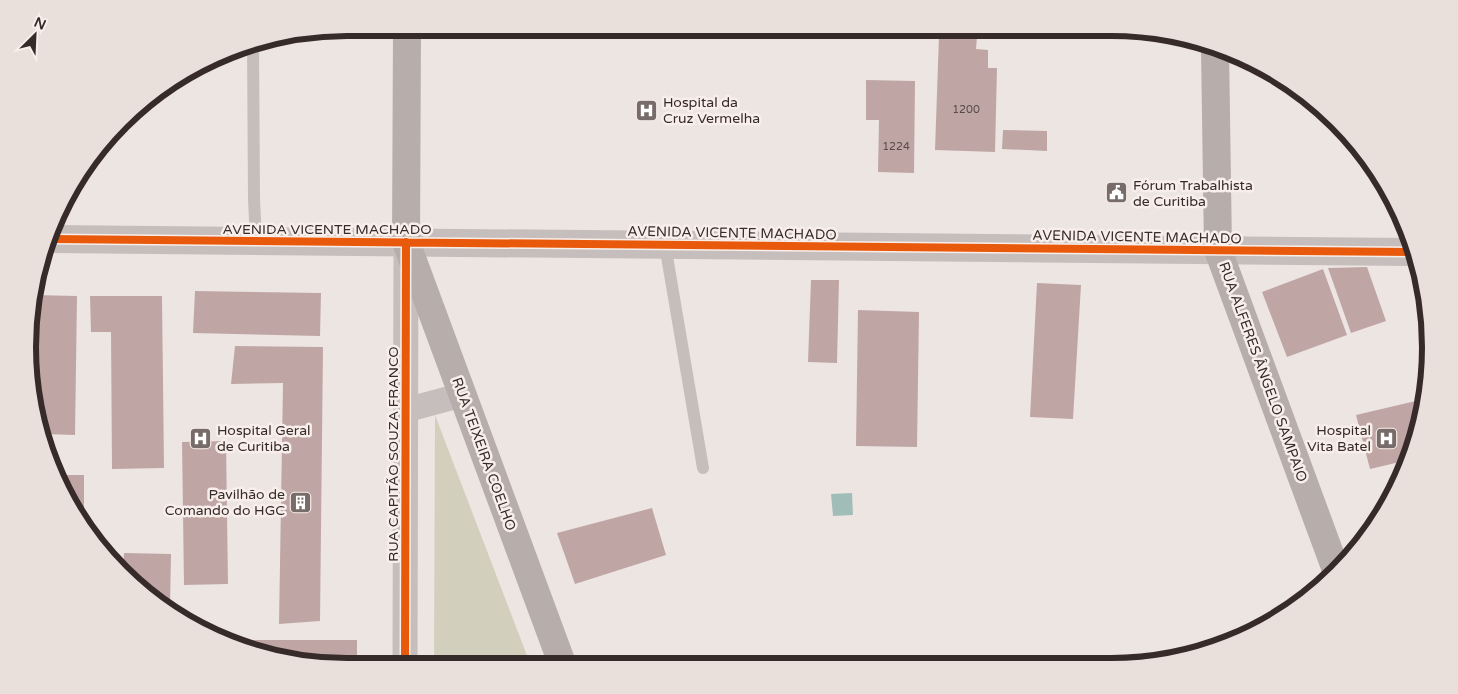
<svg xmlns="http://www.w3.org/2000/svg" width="1458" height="694" font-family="'Varela Round',sans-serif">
  <rect width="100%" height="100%" fill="#ede5e2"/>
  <!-- green -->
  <path fill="#d2d0bd" d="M435 415 531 666H434Z"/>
  <!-- water -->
  <path fill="#a0beb7" d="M852 493 853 515 833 516 831 494Z"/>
  <!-- building -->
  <path fill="#bfa6a5" d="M939 36 977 37 976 49 988 50V68H997L995 152 935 150Z
    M866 80 915 81 914 173 878 172 879 120H866Z
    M1003 130 1047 131V151L1002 149Z
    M1367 267 1386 321 1351 333 1328 268Z
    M1323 269 1347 335 1287 357 1262 292Z
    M811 280H839L837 363 808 362Z
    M1037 283 1081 285 1073 419 1030 417Z
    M195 291 321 293 320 336 193 333Z
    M33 295 77 296 75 435 44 434 30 388Z
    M90 296H162L164 468 112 469 111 332H91Z
    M858 310 919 312 917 447 856 446Z
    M235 346 323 347 320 621 279 624 283 383 231 384Z
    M1420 400 1408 460 1370 469 1356 415Z
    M226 441 228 584 184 585 182 442Z
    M56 475H84V519L61 489Z
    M652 508 666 555 575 584 557 533Z
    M124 553 171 554 170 608 136 587 123 570Z
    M232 640H357V666H347L232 643Z"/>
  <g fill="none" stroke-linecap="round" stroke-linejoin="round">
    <!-- service -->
    <path stroke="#c6bebc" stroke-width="12" d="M253 43 254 199 256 241
      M665 245 703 468"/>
    <!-- minor -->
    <path stroke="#c6bebc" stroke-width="25" d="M406 410 462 395
      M405 666 406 247"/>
    <!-- tertiary -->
    <path stroke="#c6bebc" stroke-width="28" d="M52 239 1412 252"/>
    <!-- secondary -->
    <path stroke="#b7aeac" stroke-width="28" d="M407 28 406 242 563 666
      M1215 48 1218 250 1336 570"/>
    <defs>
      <path id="cycleway" d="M52 239 1412 252
        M405 666 406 242"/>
    </defs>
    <!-- cycleway casing -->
    <use href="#cycleway" stroke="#f9efea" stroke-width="11"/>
    <!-- cycleway -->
    <use href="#cycleway" stroke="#e8590c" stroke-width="8"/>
  </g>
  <!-- icons -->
  <defs>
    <symbol id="hospital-square" viewBox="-11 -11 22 22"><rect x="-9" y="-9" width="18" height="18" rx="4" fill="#776c6a" stroke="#f9efea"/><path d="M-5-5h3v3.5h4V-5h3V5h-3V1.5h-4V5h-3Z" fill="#fff"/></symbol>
    <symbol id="civic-square" viewBox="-11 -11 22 22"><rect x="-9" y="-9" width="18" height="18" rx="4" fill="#776c6a" stroke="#f9efea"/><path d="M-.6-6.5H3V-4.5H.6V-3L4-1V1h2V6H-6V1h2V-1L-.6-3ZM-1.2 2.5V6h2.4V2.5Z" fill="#fff"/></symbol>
    <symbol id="building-square" viewBox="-11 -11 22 22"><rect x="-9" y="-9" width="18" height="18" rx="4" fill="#776c6a" stroke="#f9efea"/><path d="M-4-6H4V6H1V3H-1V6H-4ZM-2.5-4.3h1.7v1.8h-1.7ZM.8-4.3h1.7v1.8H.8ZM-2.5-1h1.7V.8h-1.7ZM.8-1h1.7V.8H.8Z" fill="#fff"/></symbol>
  </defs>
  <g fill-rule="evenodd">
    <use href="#hospital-square" x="634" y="98" width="25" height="25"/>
    <use href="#civic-square" x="1104" y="180" width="25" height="25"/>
    <use href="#hospital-square" x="188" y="426" width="25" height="25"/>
    <use href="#hospital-square" x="1374" y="426" width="25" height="25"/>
    <use href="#building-square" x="288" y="490" width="25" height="25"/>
  </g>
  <g text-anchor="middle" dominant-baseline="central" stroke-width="5" stroke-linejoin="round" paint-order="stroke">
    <!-- number labels -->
    <g font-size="11" fill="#594a49">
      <text x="966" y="109">1200</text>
      <text x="896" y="146">1224</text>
    </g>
    <!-- poi labels -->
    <g font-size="14" fill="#372b2a" stroke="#f9efea" text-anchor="start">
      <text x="663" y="102">Hospital da<tspan x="663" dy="16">Cruz Vermelha</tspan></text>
      <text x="1133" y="185">Fórum Trabalhista<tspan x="1133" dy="16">de Curitiba</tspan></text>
      <text x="217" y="430">Hospital Geral<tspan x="217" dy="16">de Curitiba</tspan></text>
      <text x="1371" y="430" text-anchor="end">Hospital<tspan x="1371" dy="16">Vita Batel</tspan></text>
      <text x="285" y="494" text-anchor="end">Pavilhão de<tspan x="285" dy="16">Comando do HGC</tspan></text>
    </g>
    <!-- street labels -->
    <g font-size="14" fill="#372b2a" stroke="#f9efea">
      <text x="327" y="229">AVENIDA VICENTE MACHADO</text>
      <text transform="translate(732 233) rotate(1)">AVENIDA VICENTE MACHADO</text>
      <text transform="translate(1137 237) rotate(1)">AVENIDA VICENTE MACHADO</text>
      <text transform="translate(1263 372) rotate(70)">RUA ALFERES ÂNGELO SAMPAIO</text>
      <text transform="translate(393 454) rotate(-90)">RUA CAPITÃO SOUZA FRANCO</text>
      <text transform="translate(484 454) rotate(70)">RUA TEIXEIRA COELHO</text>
    </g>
  </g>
  <!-- crop -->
  <path d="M0 0H1458V694H0ZM347 36H1111A311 311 0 0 1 1422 347V347A311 311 0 0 1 1111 658H347A311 311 0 0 1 36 347V347A311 311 0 0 1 347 36Z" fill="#e9dfdb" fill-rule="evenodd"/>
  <path fill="none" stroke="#372b2a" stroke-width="6" d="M347 36H1111A311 311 0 0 1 1422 347V347A311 311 0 0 1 1111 658H347A311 311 0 0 1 36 347V347A311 311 0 0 1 347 36Z"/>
  <!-- north arrow -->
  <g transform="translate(35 35) rotate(24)" stroke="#f9efea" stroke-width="4" paint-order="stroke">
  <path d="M0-4L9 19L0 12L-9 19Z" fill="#372b2a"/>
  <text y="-8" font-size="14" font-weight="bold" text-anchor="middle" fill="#372b2a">N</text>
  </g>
</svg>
